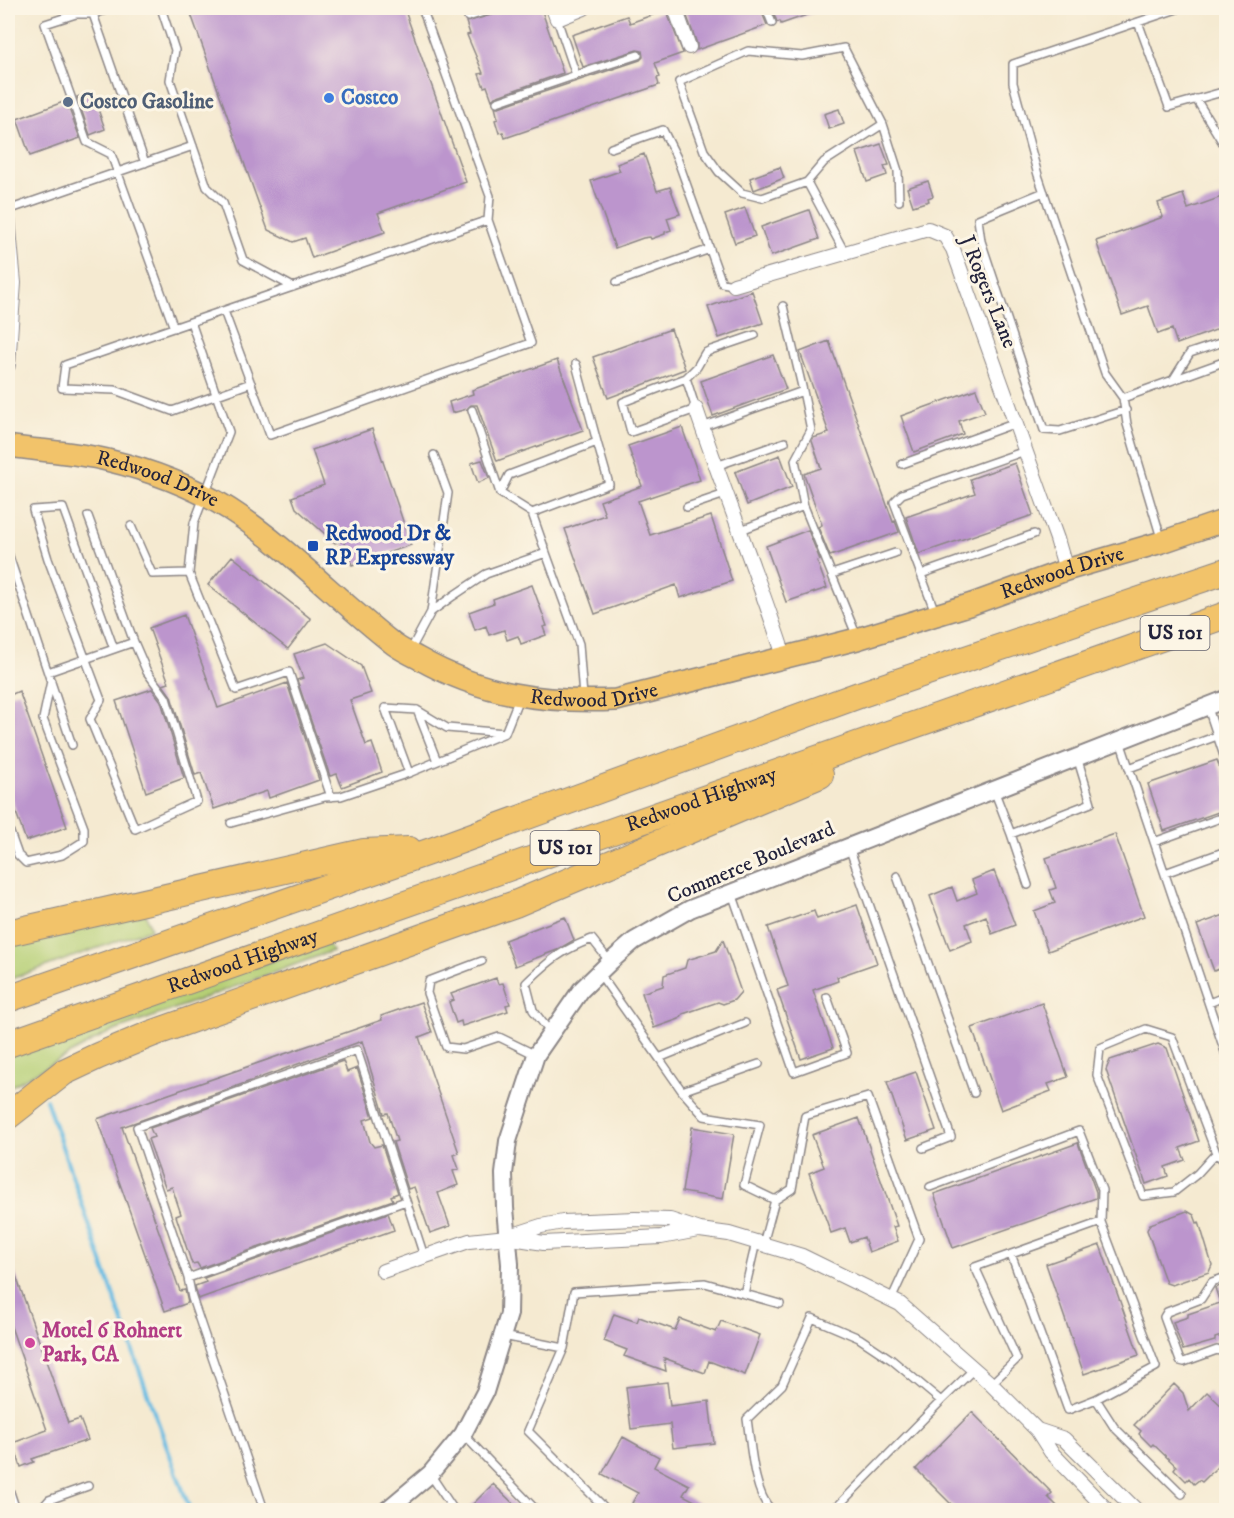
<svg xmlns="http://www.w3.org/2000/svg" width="1234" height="1518" font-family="'IM FELL DW Pica',serif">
  <rect width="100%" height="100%" fill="#fcf5e5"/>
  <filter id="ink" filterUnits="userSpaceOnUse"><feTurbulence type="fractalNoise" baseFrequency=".0167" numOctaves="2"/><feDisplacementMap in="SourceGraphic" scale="12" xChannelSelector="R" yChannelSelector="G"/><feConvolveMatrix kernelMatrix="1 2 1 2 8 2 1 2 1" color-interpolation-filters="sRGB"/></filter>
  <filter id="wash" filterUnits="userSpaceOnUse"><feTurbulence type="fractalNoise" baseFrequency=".008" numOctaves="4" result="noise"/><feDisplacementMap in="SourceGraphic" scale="24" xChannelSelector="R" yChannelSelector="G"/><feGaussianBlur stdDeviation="1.35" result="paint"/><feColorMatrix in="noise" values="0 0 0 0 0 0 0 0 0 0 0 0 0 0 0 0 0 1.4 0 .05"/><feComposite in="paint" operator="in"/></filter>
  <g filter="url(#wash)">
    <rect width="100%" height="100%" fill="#f5ead1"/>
    <!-- green -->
    <path fill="#b5cf75" stroke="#6c7858" stroke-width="1.5" d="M146 914 151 929 8 980V945Z
      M327 940 332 951 106 1034 8 1088V1056Z"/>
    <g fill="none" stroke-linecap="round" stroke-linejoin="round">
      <!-- stream -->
      <path stroke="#66bce3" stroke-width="4" d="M46 1100 147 1392 190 1510"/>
    </g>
    <g id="blocks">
      <!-- building -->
      <path fill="#bc95cd" d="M210 8H404L466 182 378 213 385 232 312 258 305 238 293 242 268 230 191 14Z
        M501 8H541L563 73 495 97 492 100 487 86 484 87 479 74 483 73 467 35 470 34 466 22 498 13Z
        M684 8H760L767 25 697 50V44Z
        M772 8H824V9L781 24 780 21 777 22Z
        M666 10 683 53 655 63 660 77 657 78 659 85 505 138 503 132 499 133 495 120 498 119 495 107H499L640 60 643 57 642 51 637 50 583 67 572 35 627 16 630 23Z
        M92 92 105 129 90 135 77 97Z
        M66 101 80 138 30 156 17 119Z
        M839 109 844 124 829 129 824 114Z
        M881 144 889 165 884 166 887 175 867 182 857 152Z
        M644 154 657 191 670 187 680 214 667 218 671 230 665 232V234L651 239 650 237 643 238 615 248 591 181 620 171 617 164Z
        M780 167 784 178 754 190 750 178Z
        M928 181 933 196 928 198 929 201 913 206 907 188Z
        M1183 194 1188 209 1227 195V326L1177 344 1172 329 1158 334 1148 306 1122 315 1096 241 1163 217 1158 203Z
        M745 208 755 236 735 243 725 215Z
        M809 210 819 239 771 256 761 227Z
        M752 291 763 323 719 338 708 307Z
        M671 329 685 369 608 398 593 357Z
        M829 341 893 522 895 521 899 532 830 556 818 527 822 525 804 474 821 468 812 441 813 438 829 433 800 352Z
        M773 355 786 389 713 416 701 381Z
        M557 360 583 430 497 461 477 405H471L467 409 452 413 449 402 473 394 472 390Z
        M976 389 985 412 959 421 963 434 914 452 901 416Z
        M682 427 700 480 638 501 650 535 711 516 732 581 680 598 676 585 595 614 565 529 605 515 600 501 642 486 628 446Z
        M372 429 411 545 352 565 343 540 335 543 296 508 292 497 324 485 312 450Z
        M780 455 792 487 747 505 735 472Z
        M482 460 489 478 478 483 471 463Z
        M1015 463 1033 515 919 554 906 517 975 493 970 479Z
        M808 530 820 560 817 561 827 588 786 602 766 546Z
        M232 556 311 619 288 649 208 585Z
        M532 585 547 626 543 627 546 635 521 644 518 636 507 640 504 630 489 635 486 626 475 630 469 612 494 603 493 599Z
        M184 615 218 708 287 683 319 780 269 798 267 791 214 809 201 773 195 775 171 696 163 685 169 683 149 628Z
        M327 643 361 666 371 693 350 700 366 745 372 743 382 772 342 787 337 774 330 776 297 680 303 678 294 654Z
        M152 689 161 701 184 778 146 792 116 701Z
        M19 691 67 827 26 841 8 789V696Z
        M1217 760 1227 788V809L1164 831 1148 784Z
        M1115 834 1144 916 1048 951 1034 911 1055 903 1050 890 1056 888 1046 858Z
        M994 871 1015 925 992 934 986 916 966 924 972 941 950 950 930 896 952 887 957 901 977 893 972 880Z
        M857 905 877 963 837 977 838 981 813 990 833 1048 801 1059 777 990 788 986 768 927 814 911 817 919Z
        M1227 914V966L1214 971 1197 925Z
        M565 917 574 940 557 950 515 966 505 940Z
        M723 940 741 992 734 1000 723 1004 718 1002 683 1014 679 1019 654 1028 642 993 663 986 664 975 685 968 687 960 716 951Z
        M496 978 498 984 503 983 510 1004 506 1005 508 1011 462 1026 461 1021 456 1023 449 1002 454 1000 451 994Z
        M421 1002 432 1032 419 1037 459 1153 454 1155 459 1169 453 1171 458 1185 438 1193 450 1226 430 1233 414 1187 408 1189 393 1142 397 1141 388 1113 384 1114 362 1041 122 1127 180 1291 185 1290 188 1303 165 1311 97 1119 382 1020 381 1016Z
        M1042 1003 1068 1077 1048 1084 1051 1091 1001 1110 972 1028Z
        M1158 1044 1167 1048 1199 1141 1180 1148 1185 1160 1165 1167 1168 1176 1146 1184 1106 1070 1110 1060Z
        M343 1061 347 1072 357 1068 373 1117 364 1120 370 1142 374 1147 382 1145 398 1193 391 1196 393 1200 200 1268 197 1263 192 1264 176 1216 181 1214 172 1187 166 1189 148 1139 154 1137 150 1128Z
        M916 1072 936 1130 907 1140 887 1082Z
        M859 1118 897 1226 893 1227 898 1241 869 1252 864 1237 850 1242 845 1228 831 1233 809 1173 824 1167 812 1135Z
        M692 1127 734 1134 723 1199 682 1192Z
        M1078 1143 1096 1192V1198L953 1248 934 1194Z
        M1187 1211 1194 1215 1197 1223 1199 1222 1212 1265 1209 1272 1172 1285 1166 1283 1147 1230 1150 1224Z
        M388 1213 394 1230 198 1299 195 1286 206 1282 204 1278Z
        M1100 1245 1139 1355 1084 1374 1046 1264Z
        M8 1256H9L68 1423 80 1419 88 1440 32 1459 34 1462 21 1467 13 1443 47 1430 8 1318Z
        M1227 1283V1334L1215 1338V1341L1183 1350 1173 1322 1188 1317V1314L1220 1303 1215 1288Z
        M614 1314 637 1322 639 1317 675 1330 680 1319 716 1332 721 1321 760 1335 745 1375 709 1361 705 1373 664 1358 666 1371 624 1356 627 1350 604 1341Z
        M667 1382 670 1406 709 1401 714 1443 673 1448 670 1424 631 1429 626 1387Z
        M1174 1384 1183 1393 1189 1411 1207 1392 1227 1411V1457L1202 1482 1199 1480 1194 1484 1189 1478 1186 1481 1174 1469 1176 1466 1153 1444 1151 1446 1139 1434 1141 1431 1134 1425Z
        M972 1412 1052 1493 1048 1497 1061 1510H957L916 1469Z
        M623 1437 659 1457 654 1467 689 1485 683 1495 712 1510H647L632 1503 638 1493 602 1474Z
        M493 1484 520 1510H467Z"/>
    </g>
  </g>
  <g filter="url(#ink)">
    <use href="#blocks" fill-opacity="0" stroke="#8c8686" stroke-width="1.5"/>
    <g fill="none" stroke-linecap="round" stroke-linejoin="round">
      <defs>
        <path id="service" d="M113 8 93 14 145 163
          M161 8 175 50 170 80 207 187 223 203 243 260 293 287
          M766 8 772 23
          M93 14H76L45 24 87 142 111 154 174 328
          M468 17 496 8
          M557 19 576 75 638 55
          M1138 22 1169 107 1226 91
          M1196 99 1226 148
          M497 102 576 75
          M883 124 898 171 899 201
          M611 148 663 130 677 158 722 283 734 285
          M807 182 824 162 883 124 844 48 802 56 748 51 679 82 704 151 719 172 742 193 762 198 807 182 845 253
          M1044 192 978 219 981 241 1044 430 1060 431 1126 410
          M8 210 193 146
          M617 282 710 249
          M224 311 270 435 531 343 488 220
          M191 322 229 432 194 523 189 573 236 690 289 672 331 797
          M576 364 597 442
          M686 378 696 409 631 432 623 402 686 378 697 367 705 353 711 350 755 335
          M1173 380 1190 353 1226 341
          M251 383 172 411 115 390 62 388 65 365 488 220 490 196 422 8
          M1123 398 1105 373 1038 175 1013 83V64L1180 8
          M472 410 500 493
          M702 427 803 391 783 306
          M902 464 1016 423
          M716 466 785 442
          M804 506 857 637
          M687 507 725 494
          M532 513 500 493 509 475 597 442 609 484 532 513 546 553
          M131 526 152 574 189 573
          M741 530 804 506 795 460 811 430 803 391
          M1161 538 1127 424 1123 398 1226 361
          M8 553 72 745
          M832 574 895 553
          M921 574 1034 534
          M431 612 448 493 434 455
          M935 612 894 502 902 494 1025 451
          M114 649 63 508 33 510 48 559 101 700 90 719 135 829 197 801 166 698 147 672 134 642
          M410 651 431 612 453 596 486 574 546 553 579 644 583 697
          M48 672 134 642 88 516
          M1208 708 1226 762
          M417 710 437 761
          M505 733 447 728 417 710 385 708 409 773 505 733 519 698
          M1120 741 1226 1055
          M1129 768 1217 736
          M994 790 1011 834 1091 803 1077 757
          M231 823 325 797 341 796 409 773
          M8 827 18 855 26 863 62 855 84 841V828L43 719 51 681
          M1011 834 1028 885
          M1154 842 1226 816
          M849 847 951 1137 923 1148
          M1165 873 1226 851
          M897 876 974 1093
          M732 893 794 1072 847 1053 827 997
          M482 961 429 981 427 993 446 1047 463 1049 499 1037 536 1055
          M599 973 659 1058 745 1023
          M1209 1003 1226 996
          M550 1032 533 1010 526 983C549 961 561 950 592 939L610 962
          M659 1058 682 1091 759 1064
          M682 1091 704 1116 760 1125 744 1185 775 1200 763 1244
          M1216 1153 1197 1174 1174 1192 1143 1196 1097 1075 1100 1048 1146 1029 1172 1037 1216 1153 1226 1163
          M930 1187 1079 1131 1102 1190 1101 1222
          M775 1200 792 1189 805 1116 868 1097 919 1239 891 1300
          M406 1201 188 1278 137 1127 357 1050 424 1256
          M1226 1277 1212 1282 1201 1299 1167 1312 1164 1317 1180 1361 1184 1362 1217 1350 1226 1353
          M188 1278 192 1298 264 1510
          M744 1294 756 1242
          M503 1336 564 1348 574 1292 705 1283 780 1304
          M564 1348 528 1431 607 1510
          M991 1384 1017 1359 975 1267 1101 1222 1156 1367 1096 1399 1068 1410 1011 1254
          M1096 1399 1114 1427 1182 1494
          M941 1401 974 1369
          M463 1434 536 1510
          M430 1474 454 1510
          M8 1486 16 1510
          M42 1510V1508L49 1500 88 1486
          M771 1510C753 1491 751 1445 747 1419L782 1385 812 1318 859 1338 892 1360 941 1401 834 1510"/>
        <path id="minor" d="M553 8 557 19 584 8
          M675 8 689 47
          M8 219 14 283 8 365
          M734 285 928 229 945 236 953 249 1057 539 1066 570
          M696 409C724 492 757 573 784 656
          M512 1238 544 1243 661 1237 698 1230
          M383 1271 469 1241 507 1237 541 1226 563 1222 635 1219 670 1220 700 1230 729 1234 802 1256 900 1304 991 1384 1037 1430 1051 1452 1107 1510
          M1037 1430 1064 1439 1136 1510"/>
        <path id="tertiary" d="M387 1510 430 1474 463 1434 485 1392 509 1314 510 1264 505 1208 504 1174 508 1141 536 1055 581 990 610 962 634 941 690 909 1226 699"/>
        <g id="primary">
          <path id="s1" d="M8 446C40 451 75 452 107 460 149 470 192 486 229 509 288 547 336 599 391 642 399 649 409 653 418 658 483 695 542 703 616 700L857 639 972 604 1066 570 1162 542 1226 520"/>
        </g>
        <g id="motorway">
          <path d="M8 933 364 852 409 850"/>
          <path d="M8 999 434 850 859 695 1226 571"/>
          <path id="s2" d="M8 1044 1226 615"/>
          <path d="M8 1116 64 1072 98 1056 151 1034 515 904 820 775"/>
        </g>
      </defs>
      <!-- service casing -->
      <use href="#service" stroke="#8c8686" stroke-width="10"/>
      <!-- minor casing -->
      <use href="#minor" stroke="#8c8686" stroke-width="16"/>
      <!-- tertiary casing -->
      <use href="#tertiary" stroke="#8c8686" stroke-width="20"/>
      <!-- primary casing -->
      <use href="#primary" stroke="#8c8686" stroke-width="24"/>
      <!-- motorway casing -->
      <use href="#motorway" stroke="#8c8686" stroke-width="28"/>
      <!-- service -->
      <use href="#service" stroke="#fff" stroke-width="7"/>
      <!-- minor -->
      <use href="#minor" stroke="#fff" stroke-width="14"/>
      <!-- tertiary -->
      <use href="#tertiary" stroke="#fff" stroke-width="16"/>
      <!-- primary -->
      <use href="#primary" stroke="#f2c36a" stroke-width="21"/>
      <!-- motorway -->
      <use href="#motorway" stroke="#f2c36a" stroke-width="26"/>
    </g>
  </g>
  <!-- markers -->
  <circle fill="#3f7fe0" stroke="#fcf5e5" stroke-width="2" cx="329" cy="98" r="6"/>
  <circle fill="#5c6f8a" stroke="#fcf5e5" stroke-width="2" cx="68" cy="102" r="6"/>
  <rect fill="#1a4fb4" stroke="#fcf5e5" stroke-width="2" x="307" y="540" width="12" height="12" rx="3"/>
  <circle fill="#d1479c" stroke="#fcf5e5" stroke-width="2" cx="30" cy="1343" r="6"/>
  <g text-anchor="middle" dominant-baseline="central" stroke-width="6" stroke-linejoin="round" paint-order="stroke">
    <!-- shield labels -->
    <g fill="#fcf5e5" stroke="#63616e" stroke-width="1.5">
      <rect x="1140.5" y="616" width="69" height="34" rx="4.5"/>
      <rect x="530.5" y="831" width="69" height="34" rx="4.5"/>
    </g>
    <g font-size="20" font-weight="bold" fill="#22223b">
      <text x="1175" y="633">US 101</text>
      <text x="565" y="848">US 101</text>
    </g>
    <!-- shop labels -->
    <g font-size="21" font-weight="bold" fill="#366cbe" stroke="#fcf5e5" text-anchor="start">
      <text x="341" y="98">Costco</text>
    </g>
    <!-- service labels -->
    <g font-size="21" font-weight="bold" fill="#4e5e75" stroke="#fcf5e5" text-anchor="start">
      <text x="80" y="102">Costco Gasoline</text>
    </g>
    <!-- street labels -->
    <g font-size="21" fill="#22223b" stroke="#fcf5e5">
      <text transform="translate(988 292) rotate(68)">J Rogers Lane</text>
      <text stroke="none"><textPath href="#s1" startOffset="154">Redwood Drive</textPath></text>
      <text stroke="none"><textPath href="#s1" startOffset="1143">Redwood Drive</textPath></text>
      <text stroke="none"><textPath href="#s1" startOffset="657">Redwood Drive</textPath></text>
      <text stroke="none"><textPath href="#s2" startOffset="735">Redwood Highway</textPath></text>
      <text transform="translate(751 863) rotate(-23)">Commerce Boulevard</text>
      <text stroke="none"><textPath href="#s2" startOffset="249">Redwood Highway</textPath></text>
    </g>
    <!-- transit labels -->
    <g font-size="21" font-weight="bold" fill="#164399" stroke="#fcf5e5" text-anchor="start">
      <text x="325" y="534">Redwood Dr &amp;<tspan x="325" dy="24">RP Expressway</tspan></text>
    </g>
    <!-- hotel labels -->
    <g font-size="21" font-weight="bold" fill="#b23c85" stroke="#fcf5e5" text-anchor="start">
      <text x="42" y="1331">Motel 6 Rohnert<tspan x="42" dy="24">Park, CA</tspan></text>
    </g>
  </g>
  <!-- margin -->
  <rect width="1234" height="1518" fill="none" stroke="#fcf5e5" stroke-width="30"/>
</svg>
